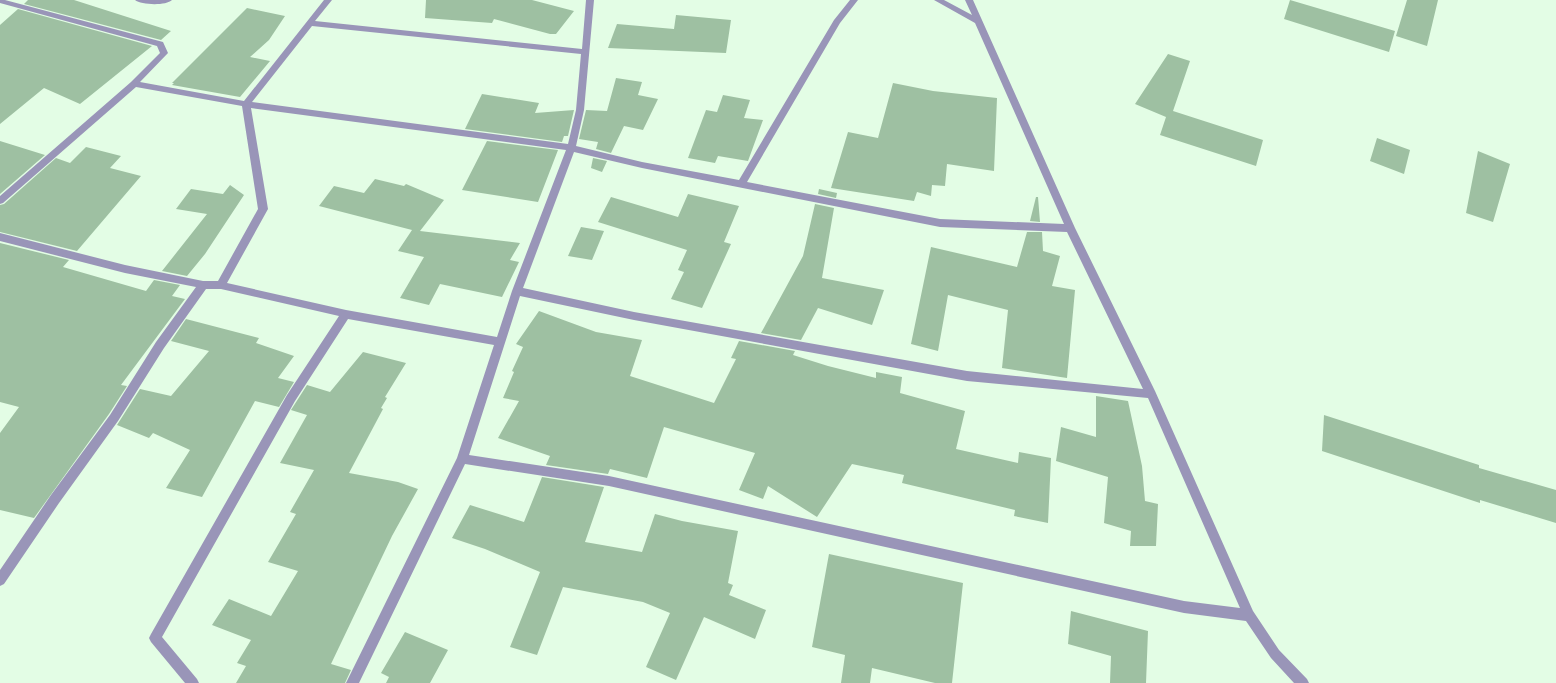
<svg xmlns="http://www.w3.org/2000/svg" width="1556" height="683" font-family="Overpass,sans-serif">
  <rect width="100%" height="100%" fill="#e3fde5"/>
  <!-- building -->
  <path fill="#9ec0a2" d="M28 0H74L171 31 161 40 24 4Z
    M426 0H532L574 11 556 34H550L494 19 492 23 425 18Z
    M1290 0 1395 31 1389 52 1284 19Z
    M1407 0H1438L1427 46 1396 36Z
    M247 8 285 16 269 40 250 57 270 61 240 97 172 85 174 83H172Z
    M18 9 152 46 80 104 44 88 0 124V25Z
    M676 15 731 20 726 53 608 48 617 24 674 29Z
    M1168 54 1190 61 1173 111 1263 140 1256 166 1160 135 1166 117 1135 104Z
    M616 78 642 82 638 95 658 99 643 130 624 126 611 153 596 149 598 142 579 139 586 110 607 111Z
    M893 83 933 91 997 98 994 171 947 164 945 186 932 185 931 196 917 192 914 201 831 188 848 132 878 138Z
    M482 94 539 103 535 113 574 110 568 136H564L562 142 465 129Z
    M723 95 750 100 744 118 763 120 748 161 718 156 715 163 688 158 706 110 717 112Z
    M1377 138 1410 150 1404 174 1370 161Z
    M0 141 45 155 0 194Z
    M487 141 558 150 538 202 462 190Z
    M86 147 121 156 110 168 141 176 77 251 0 232V205L4 204 56 158 70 163Z
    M1478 151 1510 164 1493 222 1466 213Z
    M593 158 607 161 602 172 591 168Z
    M375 179 404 186 406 184 444 200 420 231 520 243 510 260 519 262 502 297 440 284 429 305 400 298 424 257 398 251 412 230 319 206 334 186 364 193Z
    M230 185 244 195 205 254 187 276 162 271 207 214 176 209 191 189 223 194Z
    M819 189 837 193 836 198 818 194Z
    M688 194 739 206 724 242 731 244 702 308 671 299 684 272 678 270 687 250 598 222 611 197 678 217Z
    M1036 197H1038L1040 222 1030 221Z
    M815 204 834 208 822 278 884 290 872 325 818 308 801 340 761 333 803 256Z
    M581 227 604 231 592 260 568 256Z
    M1027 232H1042L1043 251 1060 256 1052 286 1075 290 1067 378 1002 368 1008 310 948 295 938 351 911 344 931 247 1017 267Z
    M0 243 69 260 63 267 146 291 154 280 180 285 172 296 185 299 121 385 127 386 109 414 34 518 0 510V433L19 407 0 402Z
    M539 311 596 332 642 340 630 376 714 403 736 359 731 358 739 341 795 351 793 355 828 366 876 378V372L902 377 900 393 965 411 956 449 1018 463 1019 452 1051 458 1048 523 1014 516 1015 510 902 483 904 475 852 464 817 517 768 486 763 499 739 490 755 453 664 427 647 478 610 469 608 474 546 465 550 456 498 438 519 401 503 398 514 372 512 371 523 347 516 344Z
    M186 319 259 338 256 343 294 356 278 378 294 382 279 407 255 401 202 497 166 488 190 450 153 433 149 438 117 425 140 389 171 396 209 351 171 341Z
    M363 352 406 363 385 397 387 398 381 408 383 409 349 473 398 482 418 489 392 536 331 664 351 670 345 683H236L246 666 237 663 251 640 212 625 229 599 271 616 298 571 268 562 296 514 290 512 314 470 280 463 307 415 291 410 307 385 330 392Z
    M1096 396 1128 401 1142 466 1145 501 1158 504 1156 546H1130L1131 531 1104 523 1108 477 1056 461 1061 427 1096 437Z
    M1324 415 1479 465V468L1556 490V523L1480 500V503L1322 451Z
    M542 477 604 487 585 542 642 552 655 514 682 521 738 531 728 583 733 585 729 595 766 610 755 639 704 617 676 680 646 667 670 613 643 602 563 587 537 655 510 647 540 572 485 549 452 538 470 505 524 522Z
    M829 554 963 583 952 683H935L872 668 870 683H841L845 655 812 647Z
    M1071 611 1148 631 1146 683H1110L1111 656 1068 644Z
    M405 632 448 650 430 683H386L389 677 381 673Z"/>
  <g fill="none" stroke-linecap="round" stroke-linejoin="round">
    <!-- minor -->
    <path fill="#9995b8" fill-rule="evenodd" d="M0 0H5L163 42 168 53 140 82 244 101 324 0H332L315 21 582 49 586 0H594L584 110 576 146 642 162 739 180 834 20 850 0H858L840 23 747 182 940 219 1064 224 975 23 934 0H944L972 15 965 0H973L1075 228 1155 391 1253 611 1279 650 1307 679 1309 683H1294L1271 658 1246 621 1184 613 609 486 465 464 359 683H346L457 458 494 345 348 319 295 401 162 637 197 679 199 683H185L151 642 149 638 151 634 287 395 339 316 221 289H206L164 348 118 421 59 503 4 584 0 586V570L51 495 110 415 156 342 196 287 125 273 0 241V233L125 265 203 281H218L258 209 242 106 136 87 3 203 0 204V196L131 82 160 53 157 46 0 3ZM312 26 581 54 576 110 568 144 252 102ZM251 108 566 150 512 291 497 337 346 310 227 283 268 209ZM574 152 642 168 940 227 1067 232 1143 389 967 371 634 312 523 288ZM520 296 634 320 967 381 1148 398 1240 608 1184 601 609 476 469 455Z
      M135 0H172C166 6 141 5 135 0Z"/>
  </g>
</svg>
